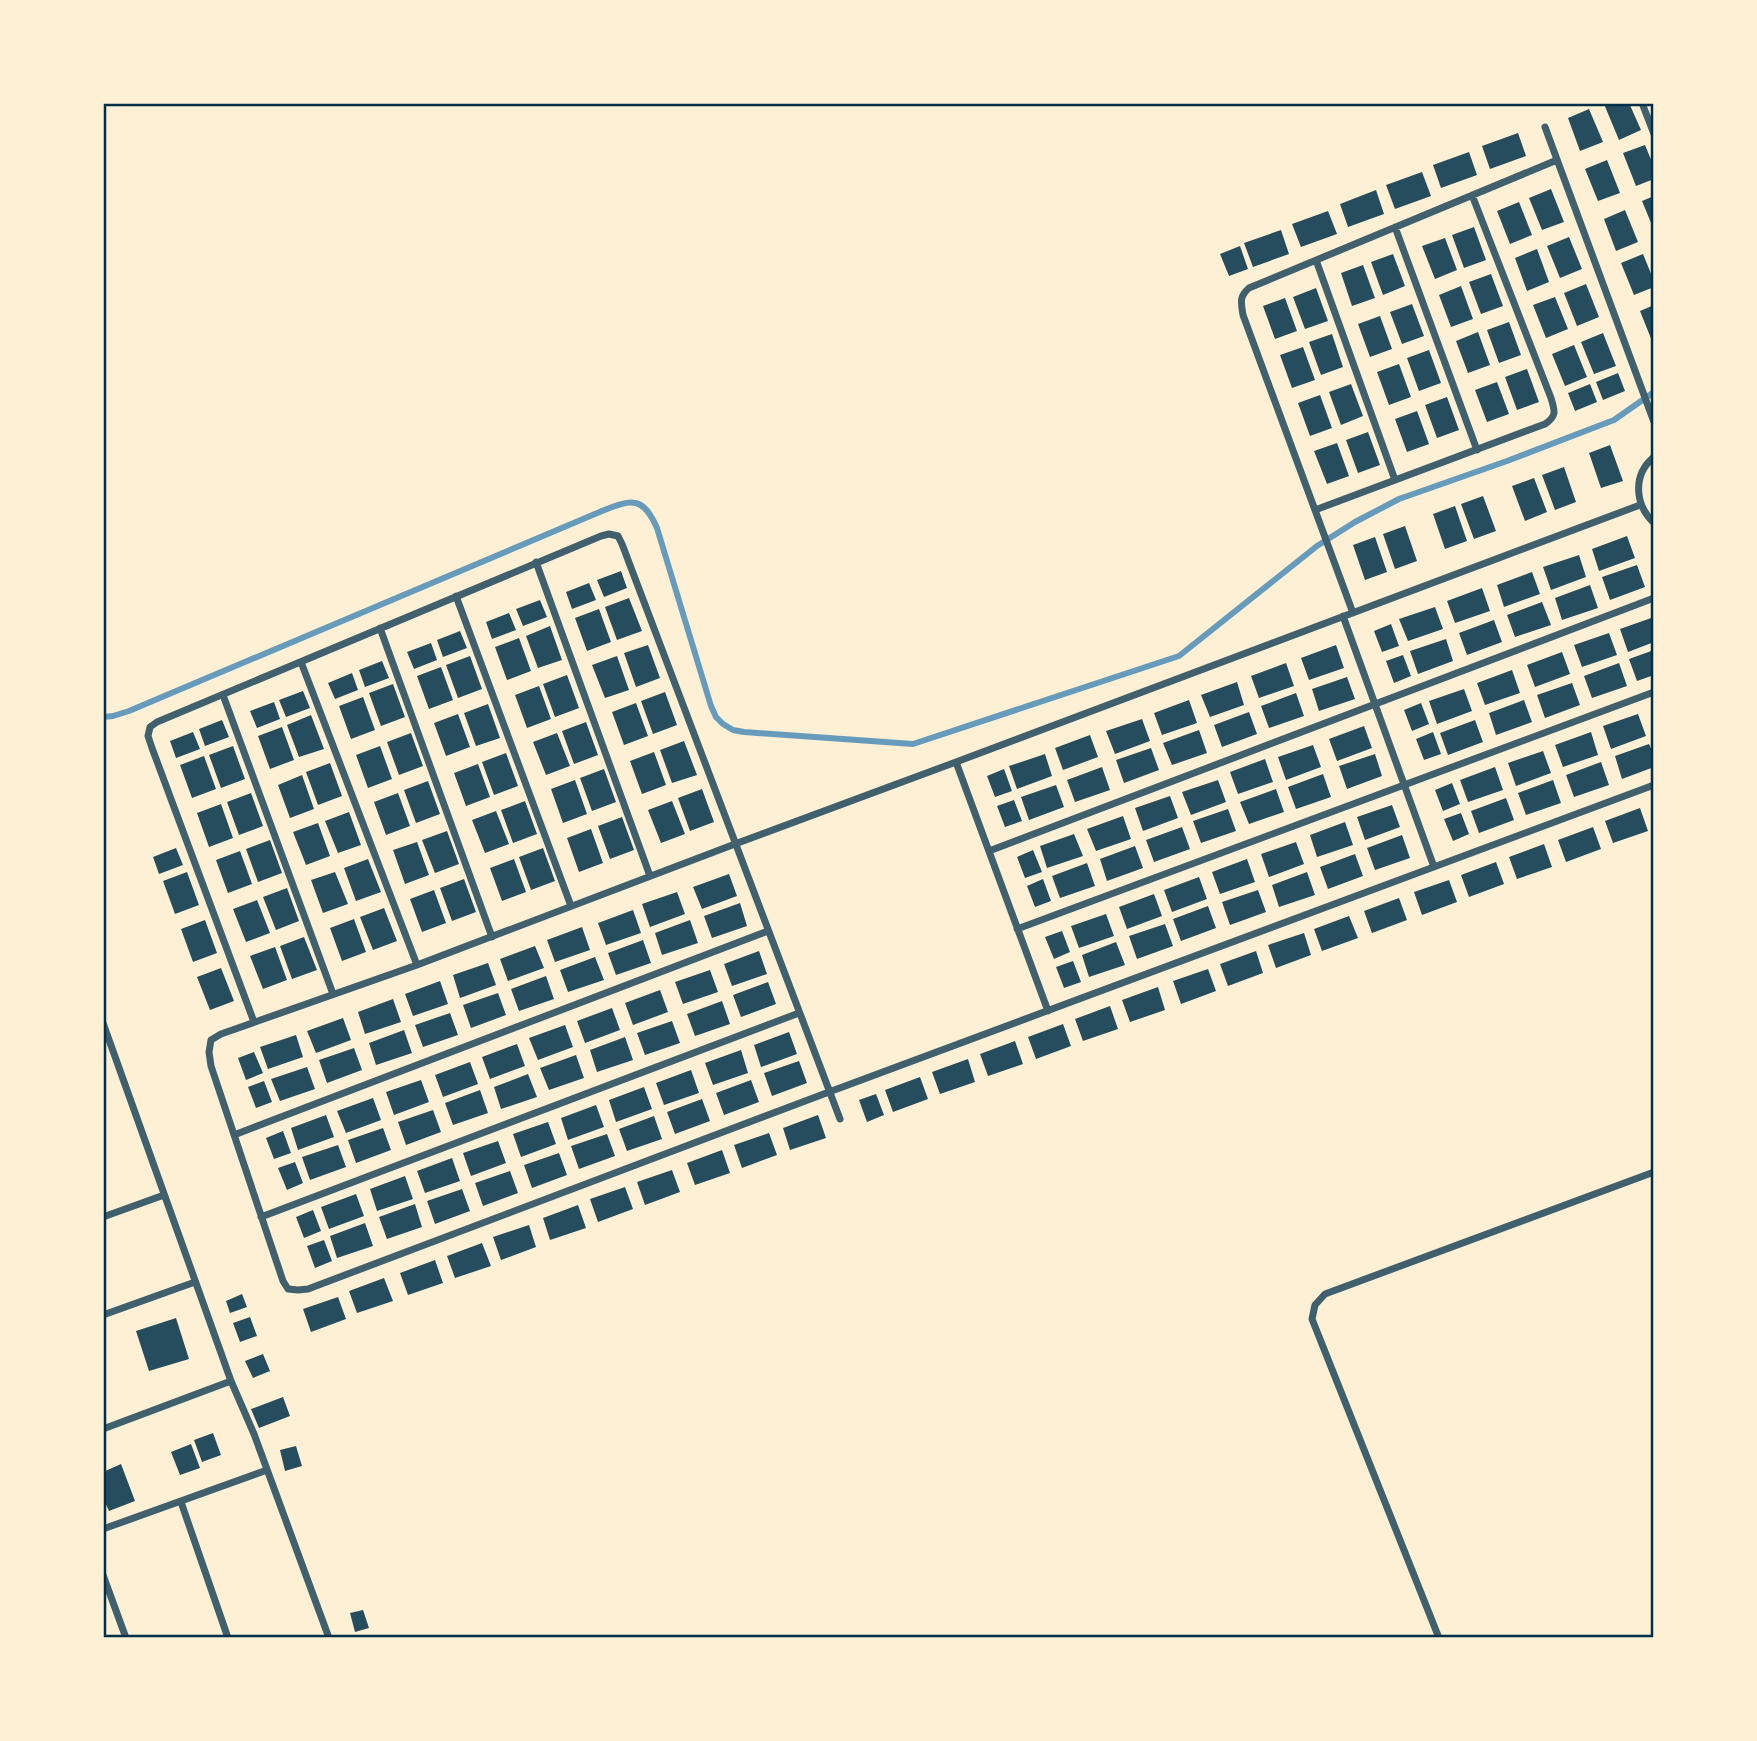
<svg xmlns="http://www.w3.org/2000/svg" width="1757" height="1741" font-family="'PT Sans Narrow',sans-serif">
  <rect width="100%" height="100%" fill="#fdf0d5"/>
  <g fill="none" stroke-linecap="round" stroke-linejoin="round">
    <!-- stream -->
    <path stroke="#669bbc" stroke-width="6" d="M103 717 113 716 129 711 602 511C632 499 643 496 657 528L711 706 716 717 723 724 733 730 744 732 913 744 1179 656 1317 546 1355 522 1399 499 1507 461 1614 420 1654 392"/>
  </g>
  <!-- building -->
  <path fill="#264d5e" d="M1606 103H1629L1641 130 1619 140 1604 104Z
    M1589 109 1603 142 1580 151 1568 118Z
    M1518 133 1526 156 1490 169 1482 146Z
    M1645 145 1654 167V179L1636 186 1623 153Z
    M1469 152 1477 175 1441 188 1433 165Z
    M1607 160 1620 193 1598 201 1585 169Z
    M1422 172 1431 196 1395 209 1386 185Z
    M1551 189 1564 222 1542 230 1529 198Z
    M1376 190 1384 214 1348 227 1340 204Z
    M1654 196V230L1642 201Z
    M1519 202 1532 235 1510 244 1497 211Z
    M1625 210 1638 242 1616 251 1604 219Z
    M1328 211 1337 234 1301 247 1292 224Z
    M1474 227 1486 260 1464 268 1452 235Z
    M1281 230 1289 254 1253 267 1244 243Z
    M1569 237 1582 269 1560 278 1547 246Z
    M1445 238 1457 270 1435 279 1422 246Z
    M1240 246 1248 269 1229 276 1220 254Z
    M1537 249 1549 282 1527 291 1515 258Z
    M1393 254 1405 286 1383 295 1371 262Z
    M1643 254 1654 281V287L1634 295 1621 263Z
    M1363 265 1375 298 1352 306 1341 273Z
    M1491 274 1503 306 1481 314 1469 282Z
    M1586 284 1599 317 1577 326 1564 293Z
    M1461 286 1473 319 1451 327 1439 295Z
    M1316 288 1328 321 1305 329 1293 297Z
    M1555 297 1568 329 1546 338 1533 305Z
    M1285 298 1297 331 1275 339 1263 306Z
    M1412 304 1424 336 1402 344 1390 312Z
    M1654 305V346L1640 311Z
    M1380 316 1392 349 1370 357 1358 324Z
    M1509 322 1521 355 1499 363 1487 330Z
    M1478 332 1490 365 1468 373 1456 341Z
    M1603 333 1616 366 1594 374 1581 342Z
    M1332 334 1343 367 1321 375 1309 342Z
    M1574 345 1587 377 1565 386 1552 354Z
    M1303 347 1315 380 1292 388 1280 355Z
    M1429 350 1441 383 1419 391 1407 358Z
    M1399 364 1411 397 1389 405 1377 372Z
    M1527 369 1539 402 1517 410 1505 377Z
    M1618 373 1625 391 1603 400 1596 382Z
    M1497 382 1509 414 1487 422 1475 390Z
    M1351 384 1363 416 1341 425 1329 392Z
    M1590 384 1597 402 1575 411 1568 393Z
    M1320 395 1332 428 1310 436 1298 403Z
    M1447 397 1459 430 1437 438 1425 405Z
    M1417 411 1429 444 1407 452 1395 419Z
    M1368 432 1380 465 1358 473 1346 440Z
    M1337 443 1349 476 1327 484 1314 451Z
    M1610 445 1623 481 1601 488 1589 453Z
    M1564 467 1576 502 1555 510 1542 475Z
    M1534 478 1547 512 1525 521 1512 486Z
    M1483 496 1496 531 1474 539 1461 504Z
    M1455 506 1467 541 1445 549 1433 514Z
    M1405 526 1417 561 1395 569 1383 534Z
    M1627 536 1635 558 1599 571 1592 549Z
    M1375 537 1387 572 1365 580 1353 545Z
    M1579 555 1586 577 1551 590 1543 567Z
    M1637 565 1645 587 1610 600 1602 577Z
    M621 571 627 588 604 597 597 580Z
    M1532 572 1540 594 1504 607 1497 585Z
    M589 583 596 600 572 609 566 592Z
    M1590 585 1598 608 1562 620 1555 598Z
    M1482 588 1490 611 1455 623 1447 601Z
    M629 598 642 631 617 640 605 607Z
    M540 600 547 617 523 626 516 609Z
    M1542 602 1551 625 1515 637 1507 615Z
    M1435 607 1443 629 1408 641 1399 619Z
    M599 609 611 642 587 651 575 618Z
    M509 613 516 630 492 639 486 622Z
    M1654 617V642L1628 652 1620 629Z
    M1494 620 1502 642 1467 655 1459 633Z
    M1391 624 1399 646 1382 652 1374 631Z
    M550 626 562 660 538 668 526 636Z
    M460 631 467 648 443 657 437 640Z
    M1609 633 1617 655 1582 667 1574 645Z
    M519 638 531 671 507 680 495 647Z
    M1446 639 1453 661 1418 674 1410 651Z
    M431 643 437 660 414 669 407 652Z
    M648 645 660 678 636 687 624 653Z
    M1336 645 1344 668 1309 680 1301 658Z
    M1654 650V675L1637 681 1629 659Z
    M1562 652 1570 674 1535 687 1527 665Z
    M1403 655 1411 676 1394 683 1386 661Z
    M470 656 482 689 458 698 446 665Z
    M617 656 629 690 605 698 592 665Z
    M382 661 389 678 365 687 359 670Z
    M1286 663 1294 686 1259 698 1251 676Z
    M1619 663 1627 686 1592 698 1584 676Z
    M441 667 453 700 429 709 417 676Z
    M1512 670 1520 693 1485 705 1477 683Z
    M352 673 358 690 335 699 328 683Z
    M567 675 579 708 555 717 543 684Z
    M1347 677 1355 699 1319 711 1312 689Z
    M1237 682 1244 705 1210 717 1201 695Z
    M1572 683 1580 705 1545 718 1537 695Z
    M393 684 405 717 381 726 369 693Z
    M539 686 551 719 527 728 515 695Z
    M1464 689 1472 711 1437 724 1429 701Z
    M303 691 310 708 286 717 279 700Z
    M665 692 677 725 653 734 641 701Z
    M1296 693 1304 716 1269 728 1261 706Z
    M363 697 375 730 351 739 339 706Z
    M1189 700 1197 723 1162 735 1154 713Z
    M1524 700 1532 722 1496 735 1489 713Z
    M274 702 280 719 257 728 250 711Z
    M636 703 648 736 624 745 612 712Z
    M1421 703 1429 724 1412 731 1404 710Z
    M488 704 500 738 476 746 464 713Z
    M1249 712 1257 734 1222 747 1214 725Z
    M458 714 470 747 446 756 434 723Z
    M1638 714 1646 736 1611 749 1603 726Z
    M311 715 324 749 299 757 287 725Z
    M1142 719 1150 741 1115 754 1106 731Z
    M222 720 229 737 205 746 199 729Z
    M1475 720 1483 742 1448 755 1440 733Z
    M586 722 598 755 574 764 562 731Z
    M1364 726 1372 748 1337 761 1329 739Z
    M282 727 294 760 270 769 258 736Z
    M1199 730 1207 753 1172 765 1163 743Z
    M193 732 200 749 176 758 170 741Z
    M1433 732 1441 754 1424 760 1416 739Z
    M1591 732 1598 755 1563 767 1555 745Z
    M411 733 423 766 399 775 387 742Z
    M557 733 570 766 546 775 533 742Z
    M1090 735 1098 757 1063 770 1055 748Z
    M684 741 697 775 672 783 660 750Z
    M1649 744 1654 755V767L1622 779 1615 756Z
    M1313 745 1321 767 1286 780 1278 757Z
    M233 746 245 779 221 788 209 755Z
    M380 746 392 779 368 788 356 755Z
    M1151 748 1159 770 1124 783 1116 760Z
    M1543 751 1551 773 1516 786 1508 763Z
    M654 752 666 785 642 794 630 761Z
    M506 753 518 786 494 795 482 762Z
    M1045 754 1052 776 1017 789 1009 766Z
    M1375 754 1382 776 1347 789 1339 766Z
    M204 756 216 789 192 798 180 765Z
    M1265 759 1273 782 1238 794 1230 772Z
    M1601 762 1609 785 1574 797 1566 775Z
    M330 763 342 796 318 805 306 772Z
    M478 764 490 797 466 806 454 773Z
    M1102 767 1110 790 1075 802 1067 780Z
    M1495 767 1503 790 1468 802 1460 780Z
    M604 769 616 802 592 811 580 778Z
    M1004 769 1012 791 995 797 987 776Z
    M1323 774 1331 797 1296 809 1288 787Z
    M302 775 314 809 290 818 278 785Z
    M575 780 587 814 563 823 551 789Z
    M1218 780 1226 802 1191 815 1182 792Z
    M1553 780 1561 803 1526 815 1518 793Z
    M428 781 440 814 416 823 404 790Z
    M1452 783 1460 804 1443 811 1435 790Z
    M1056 785 1064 807 1029 820 1021 797Z
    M702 789 714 822 690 831 678 798Z
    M1276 789 1284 812 1249 824 1240 802Z
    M251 793 263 826 239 835 227 802Z
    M398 793 410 826 386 835 374 802Z
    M1170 796 1178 818 1143 831 1135 808Z
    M1506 798 1514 820 1479 833 1471 811Z
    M1014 800 1022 821 1005 827 997 806Z
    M525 801 537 834 513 843 501 810Z
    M672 801 685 834 661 843 648 810Z
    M221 804 233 838 209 847 197 813Z
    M1392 805 1400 827 1365 840 1357 817Z
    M1640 808 1648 831 1613 843 1605 821Z
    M1228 809 1236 831 1201 843 1193 821Z
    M496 811 509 844 485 853 472 820Z
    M349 812 361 845 338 853 325 821Z
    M1461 813 1469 834 1453 841 1444 819Z
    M1123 816 1131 839 1096 851 1087 829Z
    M622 817 634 850 610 859 598 826Z
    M1345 822 1353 845 1317 857 1310 835Z
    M318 823 330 856 306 865 293 832Z
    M1182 827 1190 849 1154 862 1146 840Z
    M1593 827 1601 849 1566 862 1558 840Z
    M591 829 603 863 579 872 567 838Z
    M447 831 459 864 435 873 422 840Z
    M1074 834 1083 856 1047 868 1040 846Z
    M1402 835 1410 858 1375 870 1367 848Z
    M270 840 282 873 258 882 246 849Z
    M417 842 429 875 405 884 393 850Z
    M1296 842 1304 864 1269 877 1261 854Z
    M1544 844 1552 867 1517 879 1509 857Z
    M1135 846 1143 868 1107 881 1100 859Z
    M176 848 183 865 159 874 153 857Z
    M543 848 555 881 531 890 519 857Z
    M1033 850 1042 872 1025 878 1017 857Z
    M240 851 252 884 228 893 216 860Z
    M1355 854 1363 876 1328 889 1320 867Z
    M368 859 381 892 356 901 344 868Z
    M514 859 526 892 502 901 490 868Z
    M1247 859 1255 882 1220 894 1212 872Z
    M1496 862 1504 884 1469 897 1461 875Z
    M1087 863 1095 886 1060 898 1052 876Z
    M187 872 199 905 175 914 163 881Z
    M335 872 348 904 323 913 311 880Z
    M1307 872 1315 895 1279 907 1272 885Z
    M729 874 737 896 702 909 693 887Z
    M1199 877 1207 899 1172 912 1164 890Z
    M464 879 476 912 452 921 440 888Z
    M1043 879 1051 901 1035 907 1027 886Z
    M1449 880 1457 902 1422 915 1414 892Z
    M287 888 299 921 276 930 263 897Z
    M434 890 446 923 422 932 410 899Z
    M1258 890 1266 912 1230 925 1222 902Z
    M677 892 685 914 650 927 642 904Z
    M1154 894 1162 916 1127 929 1119 907Z
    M1399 898 1407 920 1372 933 1364 911Z
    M257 900 270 933 246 942 233 909Z
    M740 903 747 926 712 938 704 916Z
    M1208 906 1216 928 1181 941 1173 919Z
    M384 908 397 941 373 950 360 917Z
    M633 910 641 933 606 945 598 923Z
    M1106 914 1114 936 1079 948 1071 926Z
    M1349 916 1358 938 1322 951 1314 929Z
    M354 919 366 952 342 961 330 928Z
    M205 920 217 953 193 962 181 929Z
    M690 920 698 943 662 955 655 933Z
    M1165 924 1173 946 1137 959 1129 936Z
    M582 927 590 950 555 962 547 940Z
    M1062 931 1070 952 1054 959 1045 937Z
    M1304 933 1311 955 1276 968 1268 945Z
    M304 937 317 970 292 979 280 946Z
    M643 940 651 963 616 975 608 953Z
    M1116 942 1125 965 1089 977 1082 955Z
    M535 946 544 968 508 981 500 959Z
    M275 947 287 980 263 989 250 956Z
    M759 951 767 974 732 986 724 964Z
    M1256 951 1263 973 1228 986 1220 964Z
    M595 957 604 980 568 992 560 970Z
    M1073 961 1081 982 1064 988 1056 967Z
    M488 963 496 985 460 998 453 975Z
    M221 968 234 1001 210 1010 197 977Z
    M1208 969 1216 991 1181 1004 1173 981Z
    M710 970 718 992 683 1004 675 982Z
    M546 976 554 999 519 1011 511 989Z
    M440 981 448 1004 413 1016 405 994Z
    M768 982 776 1004 741 1017 733 995Z
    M1158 987 1165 1010 1130 1022 1122 1000Z
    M660 990 668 1012 633 1025 625 1003Z
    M498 993 506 1015 471 1028 463 1005Z
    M393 999 401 1022 365 1034 358 1012Z
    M722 1001 730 1024 695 1036 687 1014Z
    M1110 1006 1118 1029 1083 1041 1075 1019Z
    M612 1008 620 1030 585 1043 577 1021Z
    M450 1013 458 1035 423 1047 415 1025Z
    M343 1018 351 1040 316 1053 307 1031Z
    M672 1021 680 1043 645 1055 637 1033Z
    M1063 1024 1071 1046 1036 1059 1028 1037Z
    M565 1025 573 1047 538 1060 529 1038Z
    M404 1030 412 1053 376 1065 369 1043Z
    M789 1032 797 1054 761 1067 754 1045Z
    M296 1035 303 1057 268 1069 260 1047Z
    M625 1037 633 1060 597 1072 590 1050Z
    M1015 1041 1023 1064 988 1076 980 1054Z
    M517 1044 525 1066 490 1079 482 1057Z
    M354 1048 362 1070 327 1083 319 1060Z
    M741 1050 748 1073 713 1085 705 1063Z
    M254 1052 263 1073 246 1080 238 1058Z
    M576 1055 584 1078 549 1090 540 1068Z
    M968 1059 975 1082 940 1094 932 1072Z
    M799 1061 807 1083 772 1096 764 1073Z
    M470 1062 478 1084 443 1097 435 1075Z
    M307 1067 315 1089 280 1101 271 1079Z
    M691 1070 699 1093 664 1105 656 1083Z
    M528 1074 537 1097 501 1109 494 1087Z
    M920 1077 928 1099 893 1112 885 1090Z
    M421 1080 429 1102 394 1115 386 1092Z
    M751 1080 759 1102 724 1115 716 1093Z
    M264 1081 272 1102 256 1108 248 1087Z
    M644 1087 652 1109 616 1122 609 1100Z
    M480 1090 488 1113 453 1125 445 1103Z
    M876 1094 884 1115 867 1122 859 1100Z
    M373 1098 381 1120 346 1133 337 1111Z
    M702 1099 710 1121 675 1134 667 1112Z
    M596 1105 604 1127 568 1140 561 1118Z
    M433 1110 441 1132 406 1145 398 1122Z
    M326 1115 334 1137 298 1150 291 1128Z
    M818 1115 826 1138 790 1150 783 1128Z
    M654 1116 662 1139 627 1151 619 1129Z
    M548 1122 556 1144 521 1157 513 1134Z
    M383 1128 391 1150 356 1163 348 1140Z
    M283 1131 291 1153 274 1159 266 1138Z
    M769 1133 777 1155 742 1168 734 1145Z
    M607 1134 615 1156 579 1169 571 1146Z
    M498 1141 506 1163 471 1176 463 1153Z
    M338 1145 346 1167 310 1180 302 1157Z
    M722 1150 730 1173 695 1185 687 1163Z
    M559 1153 567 1175 532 1188 524 1165Z
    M452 1158 460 1181 425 1193 417 1171Z
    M295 1162 303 1183 287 1190 278 1168Z
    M672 1170 680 1192 645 1205 637 1182Z
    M510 1171 518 1193 483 1206 475 1183Z
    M405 1176 413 1199 377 1211 370 1189Z
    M625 1187 633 1209 598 1222 590 1199Z
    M462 1189 470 1211 435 1224 427 1201Z
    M356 1194 364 1216 329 1229 321 1207Z
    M415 1204 422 1227 387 1239 379 1217Z
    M578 1205 586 1228 550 1240 543 1218Z
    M313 1210 321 1231 304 1238 296 1217Z
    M365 1223 373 1246 337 1258 330 1236Z
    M529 1225 536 1247 501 1260 493 1237Z
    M324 1240 332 1261 315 1268 307 1246Z
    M482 1243 491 1266 455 1278 447 1256Z
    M435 1260 443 1283 408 1295 400 1273Z
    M384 1278 393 1301 357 1313 349 1291Z
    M242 1294 247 1307 230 1313 226 1301Z
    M338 1297 346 1319 311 1332 303 1309Z
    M250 1317 257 1336 240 1342 233 1323Z
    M176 1318 189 1359 149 1371 136 1331Z
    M263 1354 270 1371 253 1378 245 1361Z
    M283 1397 290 1416 259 1428 251 1409Z
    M213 1433 221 1455 202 1462 194 1440Z
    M191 1444 200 1468 180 1475 171 1452Z
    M296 1446 302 1466 285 1471 280 1450Z
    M121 1464 135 1501 109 1511 103 1498V1472Z
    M363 1610 369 1628 355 1632 350 1613Z"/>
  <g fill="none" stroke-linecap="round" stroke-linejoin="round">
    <!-- minor -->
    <path stroke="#3f606c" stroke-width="7" d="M1642 103 1654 134
      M1545 127 1654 422
      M1395 227 1477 450
      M1316 260 1395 480
      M1654 457C1632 475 1635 505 1654 523
      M1640 505 956 762 735 844 417 965 221 1034 211 1040 209 1052 211 1066 283 1281 288 1289 298 1290 308 1289 829 1092 1654 785
      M1315 510 1545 424C1557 416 1555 411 1551 398L1472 195
      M536 562 650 876
      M456 596 571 906
      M1353 613 1243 315C1241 302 1239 297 1249 288L1557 160
      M1343 616 1434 867
      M380 628 492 937
      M301 662 417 965
      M223 695 333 994
      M956 762 1048 1011
      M989 851 1654 598
      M1017 929 1654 692
      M254 1022 152 748 148 736 150 727 157 722 601 536 609 534 618 536 622 544 840 1119
      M103 1023 231 1381 254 1434 329 1638
      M234 1135 768 931
      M103 1217 164 1195
      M261 1217 799 1013
      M103 1315 195 1282
      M103 1429 231 1381
      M181 1502 228 1638
      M103 1529 267 1470
      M103 1575 126 1638
      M1439 1638 1312 1319 1315 1305 1325 1294 1654 1172"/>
  </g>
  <!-- border -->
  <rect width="1757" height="1741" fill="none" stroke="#fdf0d5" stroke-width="210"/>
  <rect x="105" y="105" width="1547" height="1531" fill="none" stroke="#003049" stroke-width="2.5"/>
</svg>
